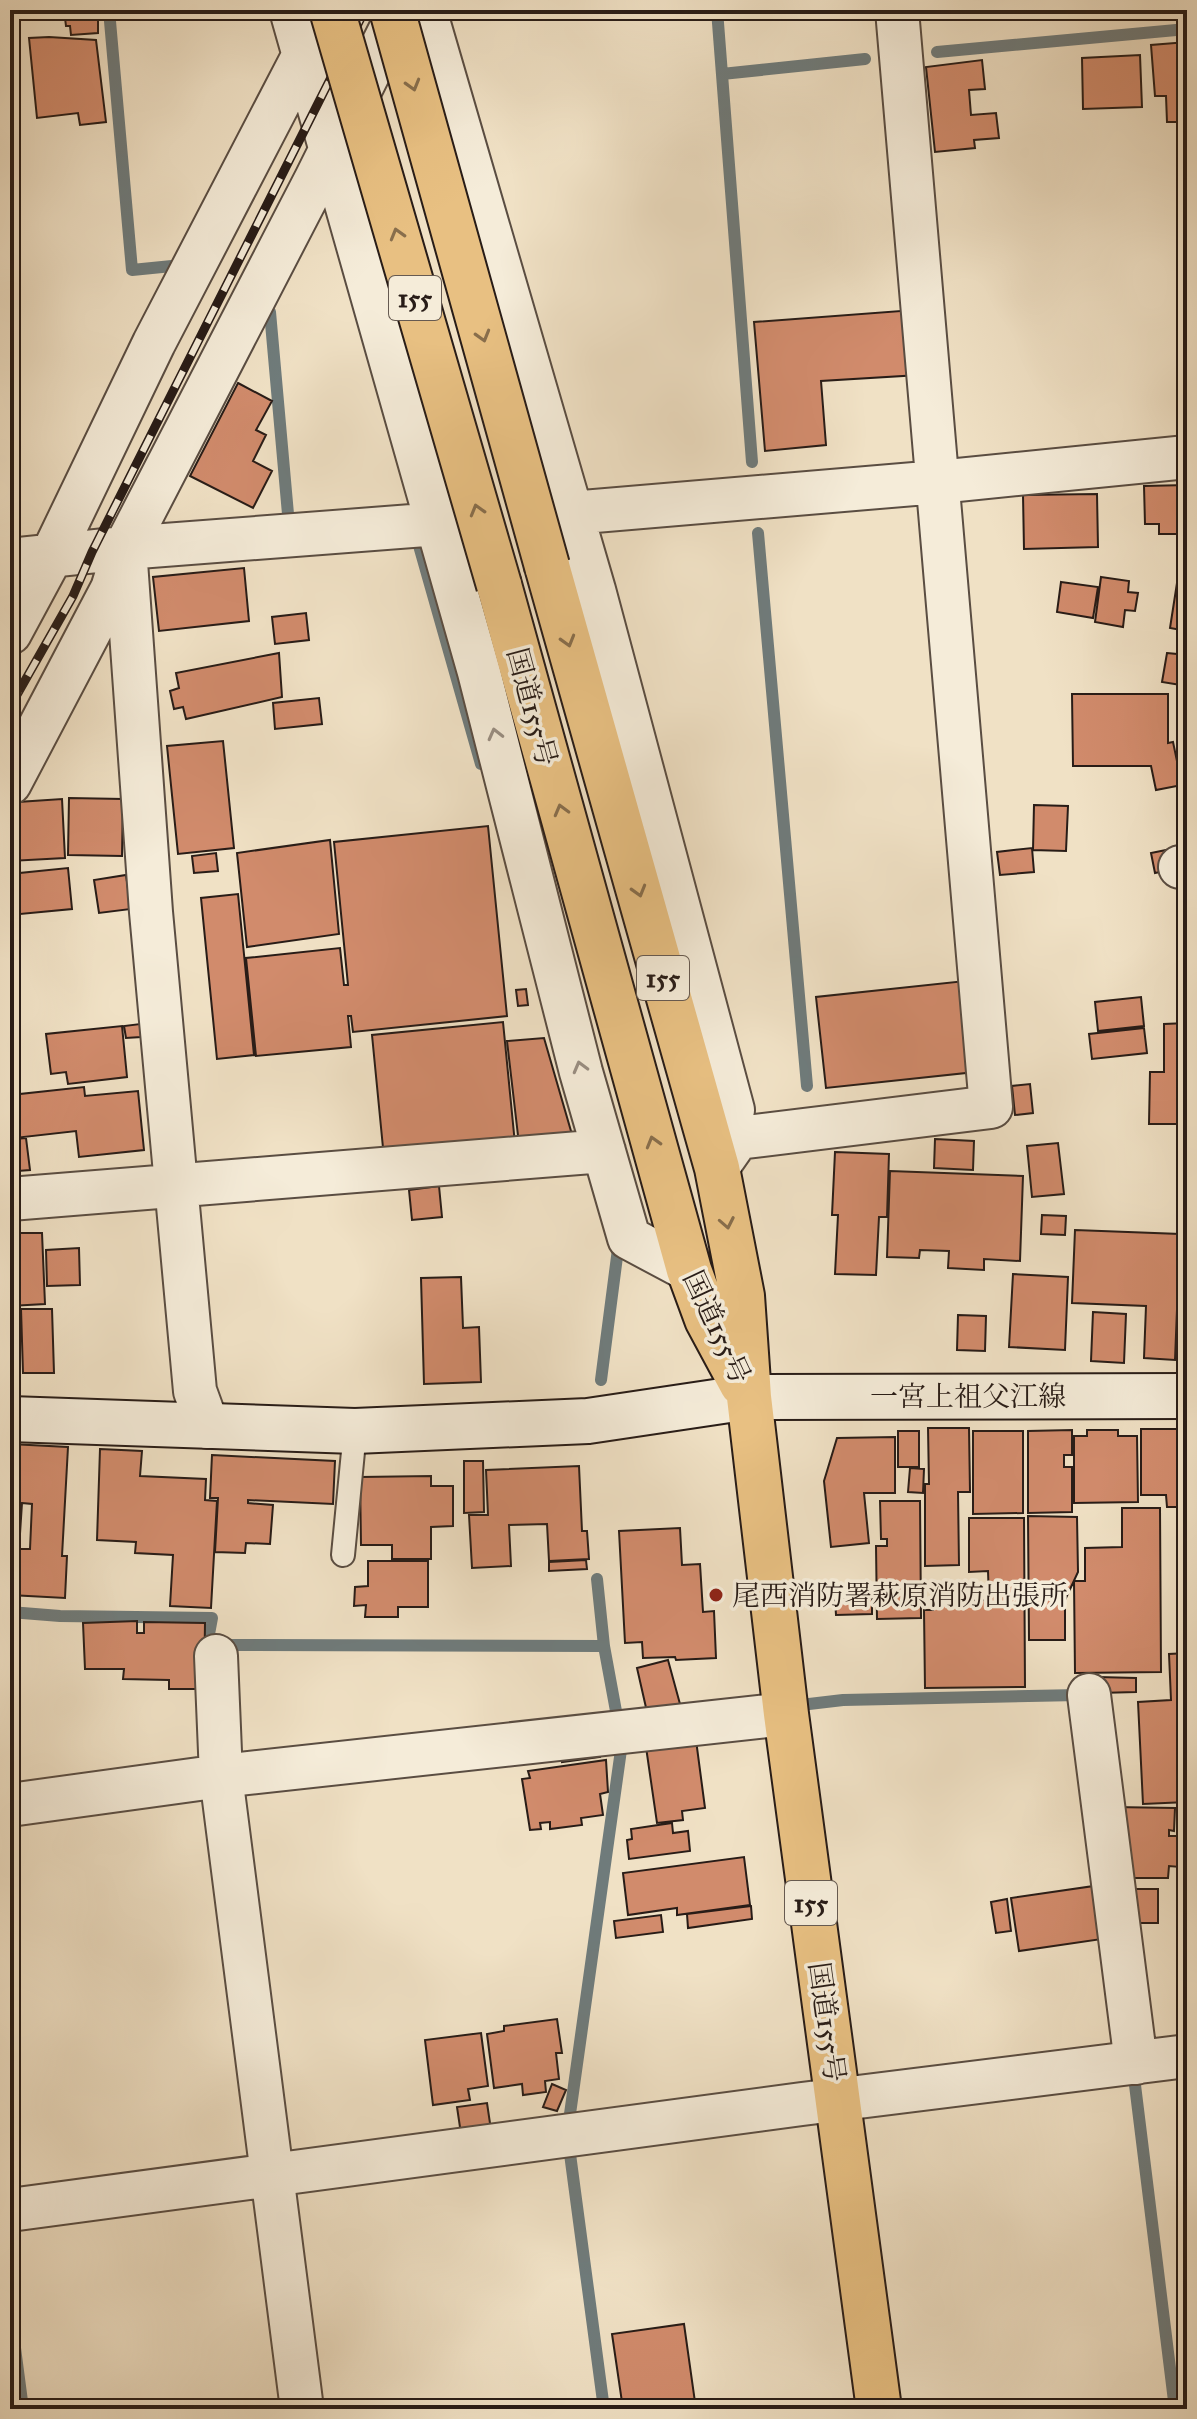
<svg xmlns="http://www.w3.org/2000/svg" width="1197" height="2419" font-family="'IM FELL Great Primer','Noto Serif JP',serif">
  <rect width="100%" height="100%" fill="#f0e1c5"/>
  <filter id="stains"><feTurbulence type="fractalNoise" baseFrequency=".0025" numOctaves="4"/><feColorMatrix values="0 0 0 0 .2 0 0 0 0 .09 0 0 0 0 .02 0 0 0 .5 -.17"/></filter>
  <radialGradient id="worn" r=".72"><stop offset=".6" stop-color="#630" stop-opacity="0"/><stop offset="1" stop-color="#630" stop-opacity=".3"/></radialGradient>
  <g fill="none" stroke-linecap="round" stroke-linejoin="round">
    <!-- stream -->
    <path stroke="#6f7b7b" stroke-width="12" d="M109 10 132 270 182 265
      M717 10 752 462
      M937 52 1187 29
      M722 74 865 59
      M270 312 288 514
      M758 533 807 1086
      M407 543 418 542 481 764
      M601 1380 618 1249 616 1240
      M597 1579 604 1646 618 1722
      M10 1612 60 1616 212 1618 207 1645 604 1646
      M792 1706 843 1700 1079 1695V1701
      M1130 2071 1135 2085 1175 2409
      M569 2121 621 1750
      M570 2154 604 2409
      M10 2310 23 2409"/>
  </g>
  <!-- building -->
  <path fill="#d18b6c" stroke="#281c17" stroke-width="2" fill-rule="evenodd" d="M64 10H98V33L71 35 70 26H66Z
    M49 37 96 40 106 122 80 125 78 113 37 118 29 38Z
    M1187 42V188L1178 122H1167L1166 96H1155L1151 45Z
    M1140 55 1142 107 1083 109 1082 58Z
    M982 60 985 89 969 90 971 115 996 113 999 138 974 140 975 148 935 152 926 67Z
    M914 310 919 375 821 381 826 445 765 451 754 322Z
    M238 383 272 401 256 430 266 435 253 461 272 471 253 508 190 476Z
    M1187 485V534H1159V524H1145L1144 486Z
    M1097 494 1098 547 1024 549 1023 495Z
    M244 568 249 621 159 631 153 577Z
    M1101 577 1129 581 1128 592 1138 593 1135 611 1125 610 1123 627 1095 622Z
    M1061 582 1098 587 1093 618 1057 612Z
    M1177 583 1187 585V631L1170 628Z
    M306 613 309 640 275 644 272 617Z
    M279 653 282 697 186 719 183 707 174 709 170 691 179 688 176 673Z
    M1167 653 1187 655V686L1162 682Z
    M1072 694H1168V743L1173 742 1182 785 1156 790 1151 766H1073Z
    M319 698 322 724 275 729 273 703Z
    M223 741 234 848 178 854 167 746Z
    M1187 749V795L1180 750Z
    M69 798 123 799 122 856 68 855Z
    M62 799 65 858 10 861V824H19L18 802Z
    M1034 805 1068 806 1066 851 1033 850Z
    M488 826 507 1016 353 1032 351 1016H348L351 1047 256 1056 246 958 340 948 344 985H348L334 842Z
    M330 840 339 934 247 947 237 853Z
    M1032 848 1034 872 1000 875 997 852Z
    M1171 849 1174 869 1155 873 1151 853Z
    M216 853 218 871 194 873 192 856Z
    M68 868 72 909 10 915V874Z
    M126 875 131 909 99 913 94 880Z
    M1180 877H1187V939Z
    M238 894 254 1055 217 1059 201 898Z
    M965 981 975 1072 826 1088 816 997Z
    M526 989 528 1005 518 1006 516 990Z
    M1141 997 1144 1026 1098 1031 1095 1002Z
    M503 1022 515 1144 384 1158 372 1035Z
    M1187 1023V1124H1149L1150 1072H1164V1024Z
    M140 1024 141 1037 126 1038 124 1026Z
    M122 1026 127 1077 68 1084 66 1072 51 1074 46 1034Z
    M1144 1028 1147 1053 1092 1059 1089 1034Z
    M544 1038 573 1138 519 1144 507 1041Z
    M1030 1084 1033 1113 1015 1115 1012 1086Z
    M84 1087 85 1096 138 1091 144 1150 79 1157 76 1131 15 1138 11 1095Z
    M26 1138 30 1170 18 1171 15 1139Z
    M935 1139 974 1141 973 1170 934 1168Z
    M1058 1143 1064 1194 1032 1197 1027 1146Z
    M835 1152 889 1154 887 1217H879L876 1275 835 1274 838 1215H832Z
    M890 1171 1023 1176 1020 1261 984 1259V1270L948 1268 949 1251 920 1250 919 1258 887 1257Z
    M439 1186 442 1217 412 1220 409 1190Z
    M1042 1215 1066 1216 1065 1235 1041 1234Z
    M1075 1230 1180 1234 1175 1360 1144 1358 1146 1306 1072 1303Z
    M10 1233H42L45 1304 10 1306Z
    M1182 1233H1187V1309L1179 1308Z
    M79 1248 80 1285 47 1286 46 1250Z
    M1013 1274 1068 1277 1065 1350 1009 1347Z
    M461 1277 463 1328 479 1327 481 1382 424 1384 421 1278Z
    M21 1309H52L54 1373H23Z
    M1093 1312 1126 1314 1124 1363 1091 1361Z
    M958 1315 986 1316 985 1351 957 1350Z
    M928 1428H969L970 1492H958L959 1565 925 1566V1484H929Z
    M1141 1429H1187V1507H1167L1166 1495H1141Z
    M1072 1430V1455H1064V1467H1072V1512L1028 1513V1431Z
    M1087 1430H1118V1436H1137L1138 1502 1074 1503V1436H1087Z
    M898 1431H919V1467H898Z
    M973 1431H1023V1513L973 1514Z
    M895 1437V1493H864L869 1543 831 1547 824 1481 837 1438Z
    M10 1444 68 1447 62 1556H67L65 1598 10 1595ZM22 1503 32 1504 30 1549H19Z
    M100 1449 142 1451 140 1476 206 1479 205 1500 217 1501 211 1608 170 1606 173 1555 135 1553 136 1542 97 1540Z
    M212 1455 335 1461 333 1504 248 1500V1503L273 1505 270 1544 246 1543 245 1553 215 1552 218 1498H210Z
    M464 1461H483L484 1512 464 1513Z
    M579 1466 582 1531H587L589 1559 549 1561 547 1524 509 1525 511 1566 472 1568 469 1515H488L486 1470Z
    M910 1468 924 1469 923 1493 908 1492Z
    M431 1476V1486H453V1526L431 1527V1559H392V1545H361L360 1477Z
    M880 1501H920L921 1618 877 1619 876 1546H887V1539H881Z
    M1122 1508H1160L1161 1672 1075 1673 1074 1581H1085V1548L1122 1547Z
    M1028 1516 1077 1517 1078 1572 1065 1600V1640H1029Z
    M969 1518H1024L1025 1687 925 1688 924 1610H933V1601L989 1600 988 1571 969 1572Z
    M680 1528 682 1565 700 1564 703 1612 714 1611 716 1658 676 1660 675 1657 643 1658 642 1642 625 1643 619 1531Z
    M586 1560 587 1569 549 1571V1562Z
    M368 1561H428V1607H398V1617H365L366 1605 354 1606 355 1587 368 1586Z
    M835 1599H872V1614L836 1615Z
    M137 1621V1633H144V1622L205 1623 204 1689H169V1680L123 1679 124 1669H85L83 1623Z
    M1187 1653V1802L1143 1804 1138 1702 1171 1700 1169 1654Z
    M668 1660 680 1704 647 1712 637 1668Z
    M1098 1677 1136 1678V1692L1099 1693Z
    M696 1740 705 1808 682 1811 683 1820 657 1823 646 1747Z
    M598 1745 600 1757 562 1762 561 1749Z
    M606 1760 608 1792 600 1794 603 1815 581 1818 582 1825 550 1829V1822L540 1823 541 1829 530 1830 522 1779 530 1778 528 1771Z
    M1181 1805H1187V1862H1185V1832H1181Z
    M1113 1807 1175 1808 1174 1831 1169 1830V1836H1180V1867L1169 1866 1168 1878H1123Z
    M672 1823 673 1833 688 1831 690 1851 629 1859 627 1840 632 1839 631 1829Z
    M744 1857 750 1905 677 1915V1908L628 1915 623 1873Z
    M1094 1886 1102 1939 1019 1951 1011 1898Z
    M1125 1889H1158V1923H1130Z
    M1007 1899 1011 1931 996 1933 991 1902Z
    M751 1906 752 1919 688 1928 687 1914Z
    M661 1915 663 1932 616 1938 614 1921Z
    M557 2019 562 2053H556L559 2079 545 2081 546 2092 523 2095 522 2084 494 2088 487 2034 504 2031V2026Z
    M481 2033 488 2086 468 2089 470 2100 433 2105 425 2040Z
    M552 2084 566 2090 557 2111 543 2107Z
    M487 2103 491 2130 461 2134 457 2107Z
    M684 2324 695 2402 623 2409 612 2334Z"/>
  <g fill="none" stroke-linecap="round" stroke-linejoin="round">
    <defs>
      <path id="lane" d="M343 1555 355 1431"/>
      <path id="street" d="M291 10 479 672 581 1072 629 1238 689 1270
        M425 10 594 590 733 1110 718 1164
        M571 513 938 482 1187 457
        M125 548 151 912 195 1391 208 1427
        M10 560 125 548 438 524
        M10 633 51 557 154 343 310 43
        M10 783 112 589 125 548 316 179 400 10
        M1180 867 1187 866
        M717 1168 738 1138 991 1107 897 10
        M10 1199 604 1151
        M216 1656 221 1776 302 2409
        M1089 1695 1136 2063
        M10 1805 221 1776 786 1714
        M10 2210 802 2104 1187 2056"/>
      <path id="secondary" d="M10 1419 355 1431 588 1421 749 1397 1187 1396"/>
      <path id="highway" d="M547 566 717 1168 742 1296 749 1397 786 1714 879 2409
        M499 585 689 1270 707 1319 742 1384"/>
    </defs>
    <!-- lane casing -->
    <use href="#lane" stroke="#5a4d42" stroke-width="26"/>
    <!-- street casing -->
    <use href="#street" stroke="#5a4d42" stroke-width="46"/>
    <!-- secondary casing -->
    <use href="#secondary" stroke="#281c17" stroke-width="48"/>
    <!-- highway casing -->
    <use href="#highway" stroke="#281c17" stroke-width="48"/>
    <!-- lane -->
    <use href="#lane" stroke="#f5ecd9" stroke-width="22"/>
    <!-- street -->
    <use href="#street" stroke="#f5ecd9" stroke-width="42"/>
    <!-- secondary -->
    <use href="#secondary" stroke="#f5ecd9" stroke-width="44"/>
    <!-- highway -->
    <use href="#highway" stroke="#e8c082" stroke-width="44"/>
    <defs>
      <path id="rail" d="M10 707 73 596 92 552 365 10"/>
    </defs>
    <!-- rail casing -->
    <use href="#rail" stroke="#281c17" stroke-width="9"/>
    <!-- rail -->
    <use href="#rail" stroke="#f5ecd9" stroke-width="6" stroke-dasharray="18" stroke-linecap="butt"/>
    <defs>
      <path id="highway-bridge" d="M332 10 499 585
        M392 10 547 566"/>
    </defs>
    <!-- highway-bridge casing -->
    <use href="#highway-bridge" stroke="#281c17" stroke-width="48" stroke-linecap="butt"/>
    <!-- highway-bridge -->
    <use href="#highway-bridge" stroke="#e8c082" stroke-width="44"/>
  </g>
  <!-- one-way arrows -->
  <defs><path id="oneway-chevron" d="M-2-3.5L2.5 0L-2 3.5" fill="none" stroke-width="1.6" stroke-linecap="round" stroke-linejoin="round" transform="scale(2)"/></defs>
  <g stroke="#886e4c">
    <use href="#oneway-chevron" transform="translate(413 85) rotate(74)"/>
    <use href="#oneway-chevron" transform="translate(397 234) rotate(-106)"/>
    <use href="#oneway-chevron" transform="translate(483 336) rotate(74)"/>
    <use href="#oneway-chevron" transform="translate(477 510) rotate(-106)"/>
    <use href="#oneway-chevron" transform="translate(568 641) rotate(74)"/>
    <use href="#oneway-chevron" transform="translate(561 810) rotate(-105)"/>
    <use href="#oneway-chevron" transform="translate(639 891) rotate(74)"/>
    <use href="#oneway-chevron" transform="translate(653 1142) rotate(-106)"/>
    <use href="#oneway-chevron" transform="translate(727 1223) rotate(79)"/>
  </g>
  <g stroke="#998e82">
    <use href="#oneway-chevron" transform="translate(495 734) rotate(-104)"/>
    <use href="#oneway-chevron" transform="translate(580 1067) rotate(-105)"/>
  </g>
  <!-- markers -->
  <circle fill="#8f2418" stroke="#f5ecd9" stroke-width="3" cx="716" cy="1595" r="8"/>
  <g text-anchor="middle" dominant-baseline="central" stroke-width="7" stroke-linejoin="round" paint-order="stroke">
    <!-- shield labels -->
    <g fill="#f5ecd9" stroke="#665a51" stroke-width="2">
      <rect x="389" y="276" width="52" height="44" rx="6"/>
      <rect x="637" y="956" width="52" height="44" rx="6"/>
      <rect x="785" y="1881" width="52" height="44" rx="6"/>
    </g>
    <g font-size="26" font-weight="bold" fill="#281c17">
      <text x="415" y="298">155</text>
      <text x="663" y="978">155</text>
      <text x="811" y="1903">155</text>
    </g>
    <!-- street labels -->
    <g font-size="28" fill="#281c17" stroke="#f5ecd9">
      <text transform="translate(532 707) rotate(75)">国道155号</text>
      <text transform="translate(717 1327) rotate(65)">国道155号</text>
      <text x="968" y="1396">一宮上祖父江線</text>
      <text transform="translate(827 2022) rotate(82)">国道155号</text>
    </g>
    <!-- poi labels -->
    <g font-size="28" fill="#281c17" stroke="#f5ecd9" text-anchor="start">
      <text x="732" y="1595">尾西消防署萩原消防出張所</text>
    </g>
  </g>
  <!-- margin -->
  <rect width="1197" height="2419" fill="none" stroke="#f0e1c5" stroke-width="40"/>
  <rect x="12" y="12" width="1173" height="2395" fill="none" stroke="#281c17" stroke-width="4"/>
  <rect x="20" y="20" width="1157" height="2379" fill="none" stroke="#281c17" stroke-width="2"/>
  <rect width="100%" height="100%" filter="url(#stains)"/>
  <rect width="100%" height="100%" fill="url(#worn)"/>
</svg>
